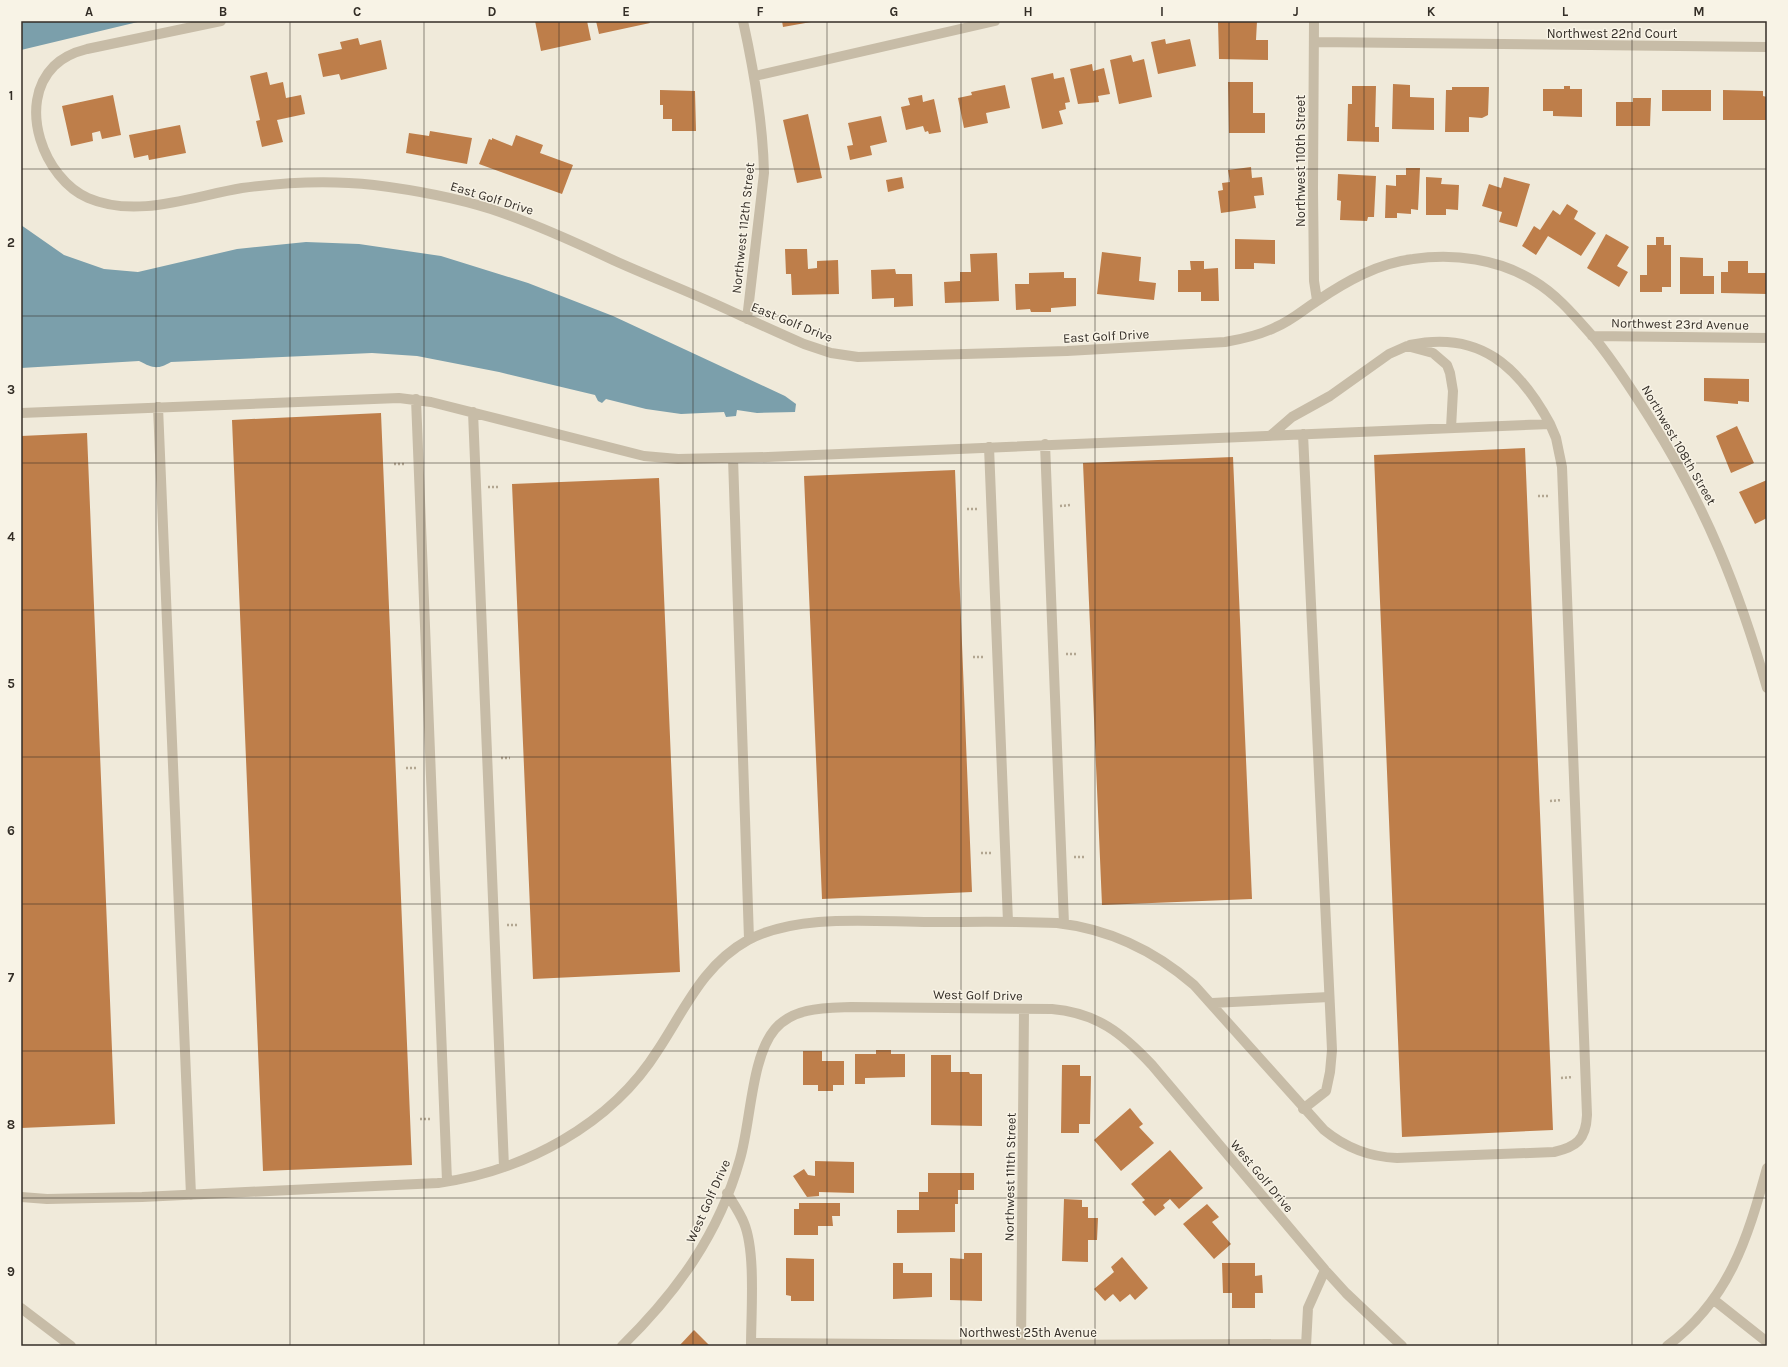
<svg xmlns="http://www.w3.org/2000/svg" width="1788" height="1367" font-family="Karla,sans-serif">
  <rect width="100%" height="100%" fill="#f0eada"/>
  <!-- water -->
  <path fill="#7b9fab" d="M21 21H142L21 50Z
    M21 225 64 255 104 269 138 272 237 249 306 242 359 244 441 256 528 283 613 316 785 396 796 404 795 412 757 413 737 410 736 416 726 417 724 412 681 414 646 409 606 399 602 403 598 401 595 395 499 372 417 356 372 353 171 362C157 370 153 368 139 361L21 368Z"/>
  <!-- building -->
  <path fill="#be7e4a" d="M535 21H587L591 40 541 51Z
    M596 21H649L650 23 599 34Z
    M782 21H811V22L783 27Z
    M1218 21H1257L1256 40H1268V60L1219 59Z
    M358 38 360 45 381 40 387 69 341 80 339 74 323 77 318 54 342 49 340 42Z
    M1165 39 1166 44 1190 39 1196 66 1158 74 1151 42Z
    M1131 55 1133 62 1144 59 1152 97 1119 104 1110 60Z
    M1092 64 1093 71 1104 68 1110 94 1098 96 1099 102 1078 104 1070 69Z
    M267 72 270 85 283 82 286 98 301 95 305 114 277 120 283 142 262 147 256 121 260 120 250 76Z
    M1053 73 1054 79 1064 77 1070 102 1065 103 1066 109 1059 111 1063 124 1042 129 1031 78Z
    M1228 82H1253V113H1265V133H1229Z
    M1393 84 1410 85V97L1434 98V130L1392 129Z
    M1005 85 1010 108 986 113 988 123 964 128 958 98 972 95 971 92Z
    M1352 86H1376L1375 127H1379V142L1347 141 1348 104H1352Z
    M1564 86H1570V89H1582V117L1553 116V111H1543V89H1564Z
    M1452 87H1489L1488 115 1482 118 1469 117V132H1445L1446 90H1452Z
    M660 90 695 91 696 131H672V119H663V105H660Z
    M1662 90H1711V111H1662Z
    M1723 90 1763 91V96L1767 97V120H1723Z
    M113 95 121 135 102 139 100 131 92 133 93 141 71 146 62 106Z
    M922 95 923 102 934 99 941 132 929 134 928 131 925 132 923 126 906 130 901 107 910 105 908 98Z
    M1633 98H1651L1650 126H1616V102H1633Z
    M808 114 822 178 797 183 783 120Z
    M881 116 887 142 870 146 872 155 850 160 847 146 853 145 848 123Z
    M180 125 186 153 149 160 148 155 134 158 129 135Z
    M430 131 472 138 467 164 406 153 409 133 429 136Z
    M516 135 543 145 540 153 573 165 562 194 479 164 489 139 492 140V138L512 146Z
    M1251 167 1252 178 1262 177 1264 195 1254 196 1256 208 1221 213 1218 191 1223 190 1222 183 1230 182 1228 170Z
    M1406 168H1420L1418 210 1411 209V214L1397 213V218H1385L1386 185 1396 186V175H1406Z
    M1338 174 1376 176 1374 217H1368L1367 221 1340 220 1341 201 1337 200Z
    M902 177 904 188 888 192 886 180Z
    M1426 177 1442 178 1441 184 1459 185 1458 210 1446 209V215H1426Z
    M1504 177 1530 184 1517 227 1499 222 1502 212 1482 206 1489 184 1501 188Z
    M1567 204 1578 211 1574 219 1596 233 1581 256 1548 236 1536 255 1522 246 1534 226 1540 230 1553 210 1560 215Z
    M1606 234 1629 247 1617 266 1628 272 1619 287 1587 268Z
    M1656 237H1664V245H1671V287H1662V292H1640V275H1647V245H1656Z
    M1235 239 1275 240V264L1254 263V269H1235Z
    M785 249H807L808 269 817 268V261L838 260 839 294 792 295 791 274H786Z
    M1102 252 1141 257 1139 281 1156 283 1154 300 1097 294Z
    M997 253 999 301 945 303 944 282 960 281V272H971L970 254Z
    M1680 257 1703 258V276H1714V294H1680Z
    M1190 261H1204V269L1218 268 1219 301H1201V292H1178V270H1191Z
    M1728 261H1748V273H1767V294L1721 293V272H1728Z
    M895 269 896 274H912L913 306 894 307V298L872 299 871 270Z
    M1064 272V278H1076V306L1051 308V312H1031L1030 309 1016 310 1015 284H1029V273Z
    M1704 378 1749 379V402L1738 401V404L1704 401Z
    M381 413 412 1165 263 1171 232 420Z
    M1737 426 1754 463 1731 473 1716 436Z
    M87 433 115 1124 21 1128V436Z
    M1525 448 1553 1130 1402 1137 1374 455Z
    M1233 457 1252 899 1102 905 1083 463Z
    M955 470 972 892 822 899 804 476Z
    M659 478 680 972 533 979 512 484Z
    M1767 480V518L1755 524 1739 492Z
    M876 1050H891V1054H905V1077L865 1078V1084H855V1054H876Z
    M803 1051H822V1061H844V1085H833V1091H818V1085H803Z
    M931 1055H951V1072H969L970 1074H982V1126L931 1125Z
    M1062 1065H1080V1076H1091L1090 1124H1079V1133H1061Z
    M1130 1108 1143 1124 1139 1127 1154 1143 1121 1171 1094 1140Z
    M1170 1150 1203 1188 1179 1209 1170 1199 1163 1205 1165 1208 1155 1216 1142 1202 1145 1200 1131 1184Z
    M815 1161 854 1162V1193L819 1192V1196L807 1197 793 1176 804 1169 808 1175 815 1176Z
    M928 1173H974V1190H958V1204H955V1232L897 1233V1210H919V1192H928Z
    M1064 1199 1082 1200V1207H1088V1218H1098L1097 1240H1088V1262L1062 1261Z
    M799 1203H840V1216H832L833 1226H818V1235H794V1209H799Z
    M1207 1204 1219 1217 1212 1222 1231 1244 1214 1259 1183 1224Z
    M964 1253H982V1301L950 1300V1258L964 1259Z
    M1122 1257 1148 1288 1135 1300 1130 1294 1120 1302 1113 1294 1105 1301 1094 1289 1114 1272 1111 1267Z
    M786 1258 814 1259V1301H791V1296L786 1295Z
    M893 1263H903V1273H932V1297L893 1299Z
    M1222 1263H1255V1276L1262 1275 1263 1293H1255V1308H1232V1293H1223Z
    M694 1330 710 1346H679Z"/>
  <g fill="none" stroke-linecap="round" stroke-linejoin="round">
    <!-- path -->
    <path stroke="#b2a691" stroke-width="2.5" stroke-dasharray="2 2" stroke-linecap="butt" d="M394 464H405
      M488 487H500
      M1538 496H1550
      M1060 506 1071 505
      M967 509H978
      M1066 654H1077
      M973 657H984
      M501 758H510
      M406 768H418
      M1550 801 1562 800
      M981 853H992
      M1074 857H1085
      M507 925H517
      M1561 1078 1573 1077
      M420 1119H432"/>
    <!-- minor -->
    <path stroke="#c7bca7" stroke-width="10" d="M221 21 87 49C75 52 63 57 54 66 16 104 44 179 88 198 137 219 193 196 242 188 286 182 330 180 374 185 414 190 453 197 491 209 533 223 573 241 613 260 646 275 680 288 713 303 744 317 774 331 804 344L831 353 858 357 1067 351 1225 342C1243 339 1260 335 1276 327 1291 321 1303 310 1317 301 1345 282 1378 263 1413 259 1454 253 1499 259 1534 281 1559 296 1577 319 1596 340 1617 366 1634 393 1651 420 1706 507 1739 590 1767 688
      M743 21C754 71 763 122 764 173L747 319
      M1314 21 1313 188 1314 281 1317 300
      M1314 42 1767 47
      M755 76 995 21
      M1592 336 1767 338
      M1410 345C1480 330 1519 367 1550 424
      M416 399 447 1181
      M158 407 191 1195
      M473 412 504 1167
      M21 413 399 398 431 402 644 456 678 459 768 457 1550 424 1556 438 1562 467 1587 1115C1586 1140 1576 1147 1554 1152L1397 1158C1369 1157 1346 1148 1324 1130L1194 985C1155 951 1109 929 1057 923 1015 921 972 922 930 922 874 922 799 913 748 940 703 965 685 1009 658 1050 611 1125 524 1171 438 1183L142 1197 47 1199 21 1197
      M1303 434 1332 1050 1330 1072 1326 1091 1303 1109
      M1270 436 1292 417 1330 396 1389 354 1407 346 1433 353 1447 365 1450 373 1453 391 1451 428
      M1045 444 1064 924
      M989 447 1008 922
      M733 458 749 939
      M1212 1003 1329 997
      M727 1193C733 1203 740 1213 744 1223 756 1252 751 1313 751 1346
      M1714 1300 1767 1342
      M21 1308 71 1346
      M751 1343 1021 1345 1306 1344
      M622 1346C677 1292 719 1234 740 1159 751 1122 751 1057 775 1029 794 1007 825 1008 851 1007L1052 1009C1097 1013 1122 1033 1152 1065L1325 1270 1346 1293 1402 1346
      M1021 1346 1024 1009
      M1306 1346 1308 1308 1325 1270
      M1667 1346C1729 1300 1747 1240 1767 1168"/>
  </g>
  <!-- grid -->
  <path fill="none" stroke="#342e27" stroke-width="1" stroke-opacity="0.55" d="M156 21V1346M290 21V1346M424 21V1346M559 21V1346M693 21V1346M827 21V1346M961 21V1346M1095 21V1346M1229 21V1346M1364 21V1346M1498 21V1346M1632 21V1346M21 169H1767M21 316H1767M21 463H1767M21 610H1767M21 757H1767M21 904H1767M21 1051H1767M21 1198H1767"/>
  <g text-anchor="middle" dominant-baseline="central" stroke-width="3" stroke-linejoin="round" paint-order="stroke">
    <!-- street labels -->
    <g font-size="13" fill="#342e27" stroke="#f8f3e6">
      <text x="1612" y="33">Northwest 22nd Court</text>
      <text transform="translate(1300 161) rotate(-90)">Northwest 110th Street</text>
      <text transform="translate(492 198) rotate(17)">East Golf Drive</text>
      <text transform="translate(743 228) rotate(-84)">Northwest 112th Street</text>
      <text transform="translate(792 322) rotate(22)">East Golf Drive</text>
      <text transform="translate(1680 324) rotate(1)">Northwest 23rd Avenue</text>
      <text transform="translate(1106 336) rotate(-3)">East Golf Drive</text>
      <text transform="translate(1679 445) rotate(60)">Northwest 108th Street</text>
      <text transform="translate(978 995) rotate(1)">West Golf Drive</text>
      <text transform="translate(1262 1176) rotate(50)">West Golf Drive</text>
      <text transform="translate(1010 1177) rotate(-89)">Northwest 111th Street</text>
      <text transform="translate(708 1201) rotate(-66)">West Golf Drive</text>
      <text x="1028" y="1332">Northwest 25th Avenue</text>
    </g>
  </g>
  <!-- border -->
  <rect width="1788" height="1367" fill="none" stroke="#f8f3e6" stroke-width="44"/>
  <rect x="22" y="22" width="1744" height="1323" fill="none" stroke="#342e27" stroke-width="1.5"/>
  <g font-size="13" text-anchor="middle" font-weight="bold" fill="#342e27">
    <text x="89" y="16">A</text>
    <text x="223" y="16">B</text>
    <text x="357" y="16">C</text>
    <text x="492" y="16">D</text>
    <text x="626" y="16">E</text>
    <text x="760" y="16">F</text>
    <text x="894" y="16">G</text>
    <text x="1028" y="16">H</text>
    <text x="1162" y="16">I</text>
    <text x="1296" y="16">J</text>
    <text x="1431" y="16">K</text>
    <text x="1565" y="16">L</text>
    <text x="1699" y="16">M</text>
    <text x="11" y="100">1</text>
    <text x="11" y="247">2</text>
    <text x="11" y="394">3</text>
    <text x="11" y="541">4</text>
    <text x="11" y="688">5</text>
    <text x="11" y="835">6</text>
    <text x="11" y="982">7</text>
    <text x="11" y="1129">8</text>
    <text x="11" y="1276">9</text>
  </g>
</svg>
